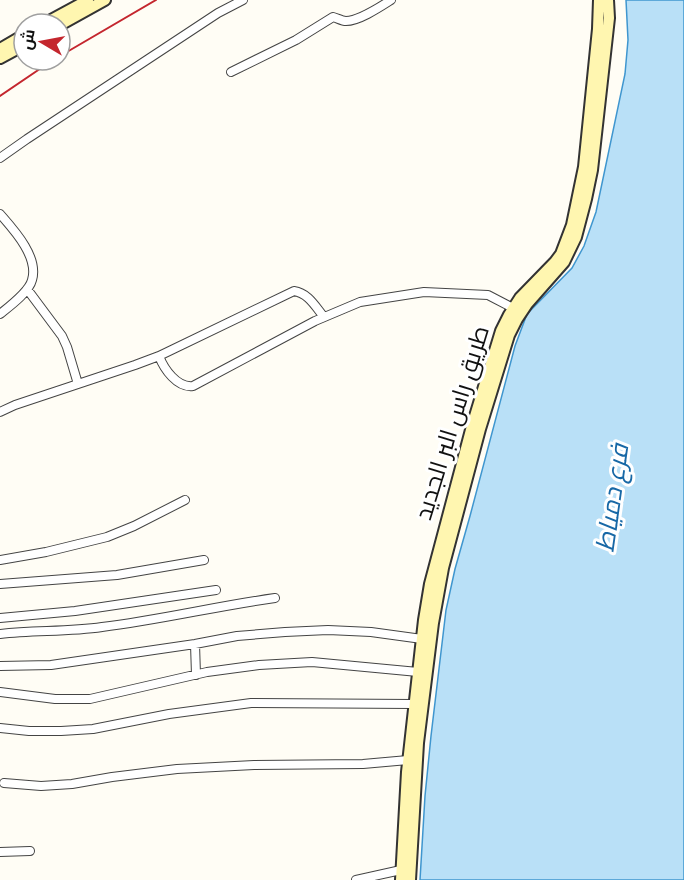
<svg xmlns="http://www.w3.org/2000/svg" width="684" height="880" font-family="Spectral,Cairo,serif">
  <rect width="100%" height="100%" fill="#fffdf5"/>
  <!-- water -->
  <path fill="#b9e0f7" stroke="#3f96cf" stroke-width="1.5" d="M626 0H684V880H420L425 796 431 736 446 610 455 569 470 516 515 346 527 314 572 268 584 246 596 212 625 74 628 40Z"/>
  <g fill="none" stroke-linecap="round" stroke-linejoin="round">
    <defs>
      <path id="minor" d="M231 72 296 40 333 17C337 18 342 21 346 21 359 21 380 7 391 0
        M0 158 27 139 218 13 243 0
        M0 214C14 230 39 257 32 280 29 292 10 306 0 314
        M27 289 62 336 67 347 78 384
        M159 356 294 291C308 293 315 306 324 317
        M0 412 15 405 135 365 159 356C164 369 177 388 193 386L315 321 360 302 424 292 488 295 513 308
        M0 560 46 552 107 537 134 526 185 500
        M0 584 117 575 204 560
        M0 618 75 611 216 590
        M0 634C34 630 68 632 102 627 160 620 217 606 275 598
        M195 644 196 675
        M0 666 51 665 195 644 237 636 285 632 328 630 371 632 422 639
        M0 692 55 699H90L207 672 259 665 312 662 418 672
        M0 728 29 731H61L93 729 169 714 251 703 414 704
        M4 783 41 786 72 784 112 777 177 769 254 765 363 764 408 760
        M0 852 30 851
        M356 880 401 870"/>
      <path id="secondary" d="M44 24 88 0
        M60 25 105 0
        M0 49 24 35
        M0 58 24 45
        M401 880 407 772 424 620 430 584 472 426 501 331 509 315 520 298 555 262 561 254 572 225 584 167 598 29 599 0
        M410 880 418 743 433 623 443 568 480 429 509 335 517 319 527 304 564 262 576 237 586 199 592 170 609 18 608 0"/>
    </defs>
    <!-- minor casing -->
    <use href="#minor" stroke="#444" stroke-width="10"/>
    <!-- secondary casing -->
    <use href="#secondary" stroke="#333" stroke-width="14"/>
    <!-- minor -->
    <use href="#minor" stroke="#fff" stroke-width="8"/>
    <!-- secondary -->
    <use href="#secondary" stroke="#fff6b0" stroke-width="10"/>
    <!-- rail -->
    <path stroke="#c4262e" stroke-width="2" d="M60 56 156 0
      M0 96 53 60"/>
  </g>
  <g text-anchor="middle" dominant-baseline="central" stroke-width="6" stroke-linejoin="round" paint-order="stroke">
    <!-- street labels -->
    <g font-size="24" fill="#111" stroke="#fff">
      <text transform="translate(453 423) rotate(-73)">طريق راس البر الجديد</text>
    </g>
    <!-- water labels -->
    <g font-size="26" font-style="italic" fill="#1768a6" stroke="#fff">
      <text transform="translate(613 498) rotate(-82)">فرع دمياط</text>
    </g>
  </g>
  <!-- north arrow -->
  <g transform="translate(42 42) rotate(280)"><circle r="28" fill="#ffffff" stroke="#a0a0a0" stroke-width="1.5"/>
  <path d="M0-4.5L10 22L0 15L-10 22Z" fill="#c4262e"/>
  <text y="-9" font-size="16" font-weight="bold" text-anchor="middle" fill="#111111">ش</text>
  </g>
</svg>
